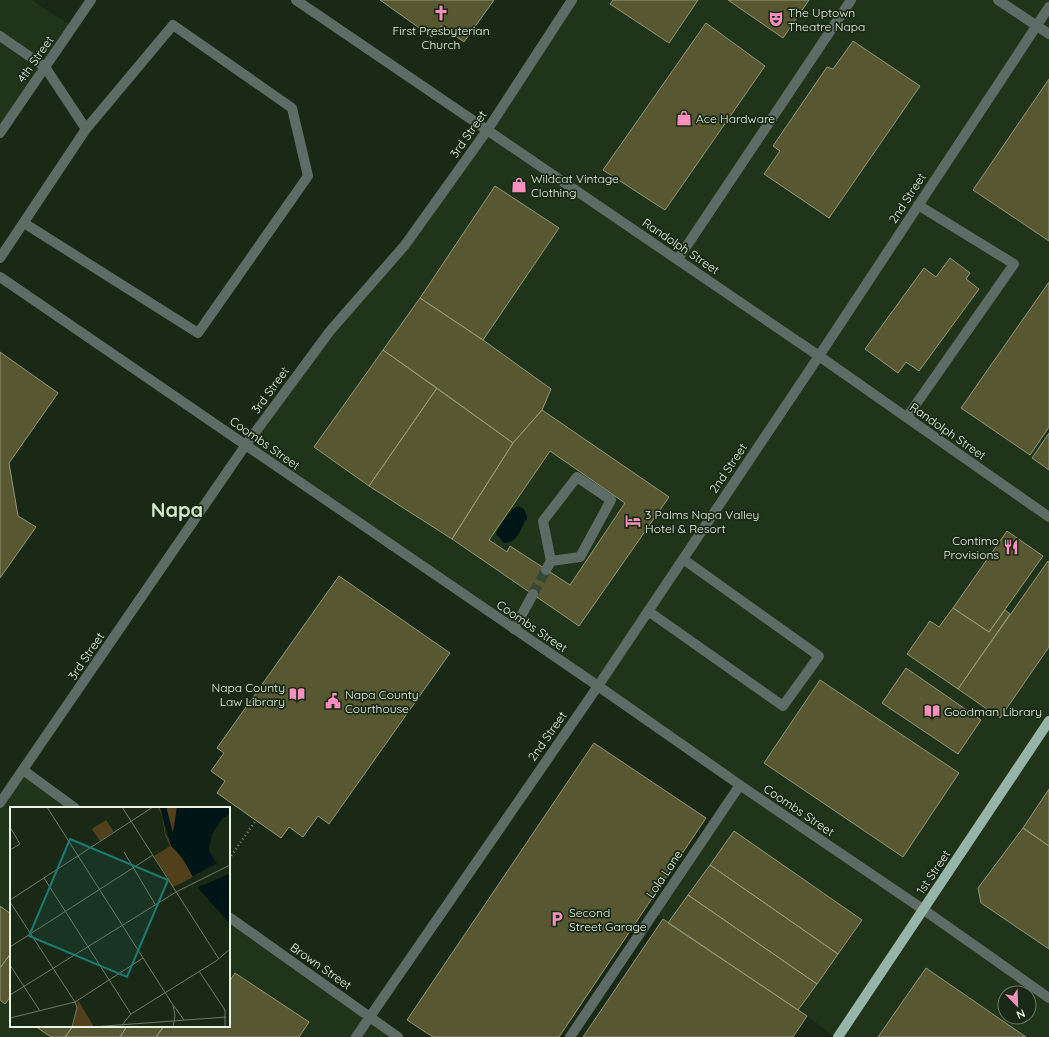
<svg xmlns="http://www.w3.org/2000/svg" width="1049" height="1037" font-family="Quicksand,sans-serif">
  <rect width="100%" height="100%" fill="#192915"/>
  <!-- built -->
  <path fill="#1f3419" fill-rule="evenodd" d="M0 0H31L73 27 0 133Z
    M572 0H1049V1037H835L807 1016 663 919 655 912 740 786 245 446 330 331 405 245ZM1005 993H1029V1017H1005Z
    M23 770 75 808H11V1026H229V917L398 1037H0V803Z"/>
  <!-- water -->
  <path fill="#001515" d="M515 507C523 505 527 512 527 519 519 528 520 542 504 543L496 534C500 524 508 514 515 507Z"/>
  <!-- building -->
  <path fill="#575831" stroke="#949678" fill-rule="evenodd" d="M380 0H494L464 42 441 26 432 37Z
    M613 0H698L669 43 610 4Z
    M728 0H809L783 38Z
    M706 23 765 66 665 210 603 170Z
    M853 41 920 86 829 218 764 174 780 151 773 146 827 67 833 69Z
    M1049 79V241L973 190Z
    M495 186 559 228 483 340 420 298Z
    M950 258 970 273 966 279 979 289 919 371 906 362 898 373 865 349 924 268 936 277Z
    M1049 282V427L1030 455 961 408Z
    M420 298 483 340 551 389 542 410 513 443 383 350Z
    M383 350 437 388 369 486 314 447Z
    M0 352 58 393 9 463 18 516 36 527 0 578Z
    M437 388 513 443 452 539 369 486Z
    M542 410 669 497 579 626 452 539 513 443ZM550 451 625 503 570 585 510 546 507 552 489 540Z
    M1049 433V470L1032 458Z
    M1007 531 1043 556 989 632 953 608Z
    M1048 561 1049 562V647L1000 718 958 689Z
    M339 576 450 653 329 824 318 816 303 837 289 827 281 838 217 793 225 781 211 771 224 753 217 748Z
    M953 608 989 632 1005 610 1010 614 958 689 907 654 930 621 939 627Z
    M906 668 981 720 958 754 882 703Z
    M820 680 959 773 903 857 764 763Z
    M594 743 706 818 559 1037H433L407 1020Z
    M1049 789V846L1023 828Z
    M1023 828 1049 846V949L981 903 978 888Z
    M734 831 862 920 838 954 710 865Z
    M710 865 838 954 817 984 688 895Z
    M688 895 817 984 798 1010 668 923Z
    M0 906 11 914V953L0 968Z
    M663 919 807 1016 793 1037H583Z
    M11 953V996L5 1004 0 1000V968Z
    M926 968 1026 1037H878Z
    M235 973 309 1022 299 1037H156L164 1026H229V982Z
    M35 1026H73L65 1037H51Z
    M73 1026H127L120 1037H65Z
    M127 1026H164L156 1037H120Z"/>
  <g fill="none" stroke-linecap="round" stroke-linejoin="round">
    <!-- minor-tunnel -->
    <path stroke="#384734" stroke-width="10" stroke-dasharray="10 5" stroke-linecap="butt" d="M533 594 546 570"/>
    <!-- path -->
    <path stroke="#748271" stroke-width="2.5" stroke-dasharray="1 3" stroke-linecap="butt" d="M229 859 256 820"/>
    <!-- minor -->
    <path stroke="#5e6c66" stroke-width="10" d="M296 0 819 356 1049 517
      M998 0 1049 34
      M0 36 45 67 86 129 0 258
      M0 133 91 0
      M24 223 198 333 308 176 292 108 173 25 86 129
      M678 259 851 0
      M0 277 598 686 747 790 924 910 1049 998
      M907 417 1014 264 918 205
      M546 570 551 561 543 521 577 477 611 500 580 557 551 561
      M648 611 783 706 819 656 683 559
      M514 629 533 594
      M23 770 75 808
      M0 803 245 446 330 331 405 245 488 129 572 0
      M229 917 398 1037
      M356 1037 598 686 819 356 1049 7
      M570 1037 740 785"/>
    <!-- major -->
    <path stroke="#97b4a8" stroke-width="10" d="M838 1037 1049 721"/>
  </g>
  <!-- icons -->
  <defs>
    <symbol id="church-bare" viewBox="-9 -9 18 18"><path d="M-1.2-6h2.4v3.5h3.3v2.4h-3.3V6h-2.4V-.1h-3.3v-2.4h3.3Z" fill="#fd8ebe" stroke="#192915" stroke-width="2.5" paint-order="stroke"/></symbol>
    <symbol id="theatre-bare" viewBox="-9 -9 18 18"><path d="M-5-5.5Q0-4 5-5.5V0Q5 5 0 6Q-5 5-5 0ZM-3.3-2.5H-1v1.5H-3.3ZM1-2.5H3.3v1.5H1ZM-2.8 1Q0 5.5 2.8 1Z" fill="#fd8ebe" stroke="#192915" stroke-width="2.5" paint-order="stroke"/></symbol>
    <symbol id="shop-bare" viewBox="-9 -9 18 18"><path d="M-5-2.5h2.3a2.7 3.5 0 0 1 5.4 0H5L5.5 6h-11ZM-1.5-2.5h3a1.5 2.3 0 0 0-3 0Z" fill="#fd8ebe" stroke="#192915" stroke-width="2.5" paint-order="stroke"/></symbol>
    <symbol id="hotel-bare" viewBox="-9 -9 18 18"><path d="M-6-4.5h1.5V1H6V5H4.5V3h-9V5H-6ZM-4 0a1.8 1.8 0 1 1 3.6 0ZM.5 0V-2.5h3Q6-2.5 6 0Z" fill="#fd8ebe" stroke="#192915" stroke-width="2.5" paint-order="stroke"/></symbol>
    <symbol id="restaurant-bare" viewBox="-9 -9 18 18"><path d="M-5-6h1v4h1v-4h1v4h1v-4h1v5L-1.5 .5V6h-2V.5L-5-1ZM5-6V6H3V1.5H1.5Q1.5-4 5-6Z" fill="#fd8ebe" stroke="#192915" stroke-width="2.5" paint-order="stroke"/></symbol>
    <symbol id="library-bare" viewBox="-9 -9 18 18"><path d="M-6-4Q-3-5.5-.7-3.5V5Q-3 3-6 4ZM6-4Q3-5.5 .7-3.5V5Q3 3 6 4Z" fill="#fd8ebe" stroke="#192915" stroke-width="2.5" paint-order="stroke"/></symbol>
    <symbol id="civic-bare" viewBox="-9 -9 18 18"><path d="M-.6-6.5H3V-4.5H.6V-3L4-1V1h2V6H-6V1h2V-1L-.6-3ZM-1.2 2.5V6h2.4V2.5Z" fill="#fd8ebe" stroke="#192915" stroke-width="2.5" paint-order="stroke"/></symbol>
    <symbol id="parking-bare" viewBox="-9 -9 18 18"><path d="M-3.5-5.5H1a3.5 3.5 0 0 1 0 7H-1V5.5H-3.5ZM-1-3.4V-.6H.8a1.4 1.4 0 0 0 0-2.8Z" fill="#fd8ebe" stroke="#192915" stroke-width="2.5" paint-order="stroke"/></symbol>
  </defs>
  <g fill-rule="evenodd">
    <use href="#church-bare" x="430" y="2" width="22" height="22"/>
    <use href="#theatre-bare" x="765" y="8" width="22" height="22"/>
    <use href="#shop-bare" x="673" y="107" width="22" height="22"/>
    <use href="#shop-bare" x="508" y="174" width="22" height="22"/>
    <use href="#hotel-bare" x="622" y="510" width="22" height="22"/>
    <use href="#restaurant-bare" x="1000" y="536" width="22" height="22"/>
    <use href="#library-bare" x="286" y="683" width="22" height="22"/>
    <use href="#civic-bare" x="322" y="690" width="22" height="22"/>
    <use href="#library-bare" x="921" y="700" width="22" height="22"/>
    <use href="#parking-bare" x="546" y="908" width="22" height="22"/>
  </g>
  <g text-anchor="middle" dominant-baseline="central" stroke-width="3.5" stroke-linejoin="round" paint-order="stroke">
    <!-- poi labels -->
    <g font-size="12" fill="#eaf4e7" stroke="#192915" text-anchor="start">
      <text x="788" y="12">The Uptown<tspan x="788" dy="14">Theatre Napa</tspan></text>
      <text x="441" y="30" text-anchor="middle">First Presbyterian<tspan x="441" dy="14">Church</tspan></text>
      <text x="696" y="118">Ace Hardware</text>
      <text x="531" y="178">Wildcat Vintage<tspan x="531" dy="14">Clothing</tspan></text>
      <text x="645" y="514">3 Palms Napa Valley<tspan x="645" dy="14">Hotel &amp; Resort</tspan></text>
      <text x="999" y="540" text-anchor="end">Contimo<tspan x="999" dy="14">Provisions</tspan></text>
      <text x="285" y="687" text-anchor="end">Napa County<tspan x="285" dy="14">Law Library</tspan></text>
      <text x="345" y="694">Napa County<tspan x="345" dy="14">Courthouse</tspan></text>
      <text x="944" y="711">Goodman Library</text>
      <text x="569" y="912">Second<tspan x="569" dy="14">Street Garage</tspan></text>
    </g>
    <!-- street labels -->
    <g font-size="12" fill="#eaf4e7" stroke="#192915">
      <text transform="translate(35 59) rotate(-55)">4th Street</text>
      <text transform="translate(468 134) rotate(-55)">3rd Street</text>
      <text transform="translate(907 198) rotate(-57)">2nd Street</text>
      <text transform="translate(681 246) rotate(34)">Randolph Street</text>
      <text transform="translate(270 390) rotate(-54)">3rd Street</text>
      <text transform="translate(948 431) rotate(35)">Randolph Street</text>
      <text transform="translate(265 443) rotate(35)">Coombs Street</text>
      <text transform="translate(728 468) rotate(-56)">2nd Street</text>
      <text transform="translate(532 626) rotate(34)">Coombs Street</text>
      <text transform="translate(86 656) rotate(-56)">3rd Street</text>
      <text transform="translate(547 736) rotate(-55)">2nd Street</text>
      <text transform="translate(799 810) rotate(34)">Coombs Street</text>
      <text transform="translate(933 872) rotate(-56)">1st Street</text>
      <text transform="translate(664 874) rotate(-56)">Lola Lane</text>
      <text transform="translate(321 966) rotate(35)">Brown Street</text>
    </g>
    <!-- town labels -->
    <g font-size="20" font-weight="bold" fill="#d3e8cd" stroke="#192915">
      <text x="177" y="509">Napa</text>
    </g>
  </g>
  <!-- overview -->
  <g transform="translate(10 807)">
    <rect width="220" height="220" fill="#192915"/>
    <path d="M150 0 155 22 156 28 184 70 163 80 144 49 160 39 155 28 152 9 148 1ZM156 0H167L163 26 162 25ZM96 13 104 25 90 34 82 22ZM68 193 84 220H62Z" fill="#523f1c"/>
    <path d="M150 0H156L163 26 167 0H220V7L212 12 202 27 199 43 205 54 220 69V117L189 82 173 51 161 39Z" fill="#001515"/>
    <path d="M209 55 219 67 186 81 181 70Z" fill="#192915"/>
    <path fill="none" stroke="#6d7a69" stroke-width="1" d="M37 0 163 198 165 209 163 220M112 0 209 152M0 20 10 37 0 43M114 45 145 97M34 71 121 207M0 93 143 0M0 95 65 195 67 201 62 220M0 140 143 48M0 158 30 204M189 164 215 203V220M0 188 166 85 220 58M164 199 174 213M0 211 65 195 133 151M112 218 121 207 206 154 220 142M82 220 216 210"/>
    <path fill="#1a7c74" fill-opacity="0.15" stroke="#1a7c74" stroke-width="2" d="M60 32 158 73 117 170 19 129Z"/>
    <rect width="220" height="220" fill="none" stroke="#eaf4e7" stroke-width="2"/>
  </g>
  <!-- north arrow -->
  <g transform="translate(1017 1005) rotate(157)"><circle r="19" fill="#192915" stroke="#6d7a69"/>
  <path d="M0-3L7 15L0 10L-7 15Z" fill="#fd8ebe"/>
  <text y="-6" font-size="11" font-weight="bold" text-anchor="middle" fill="#eaf4e7">N</text>
  </g>
</svg>
